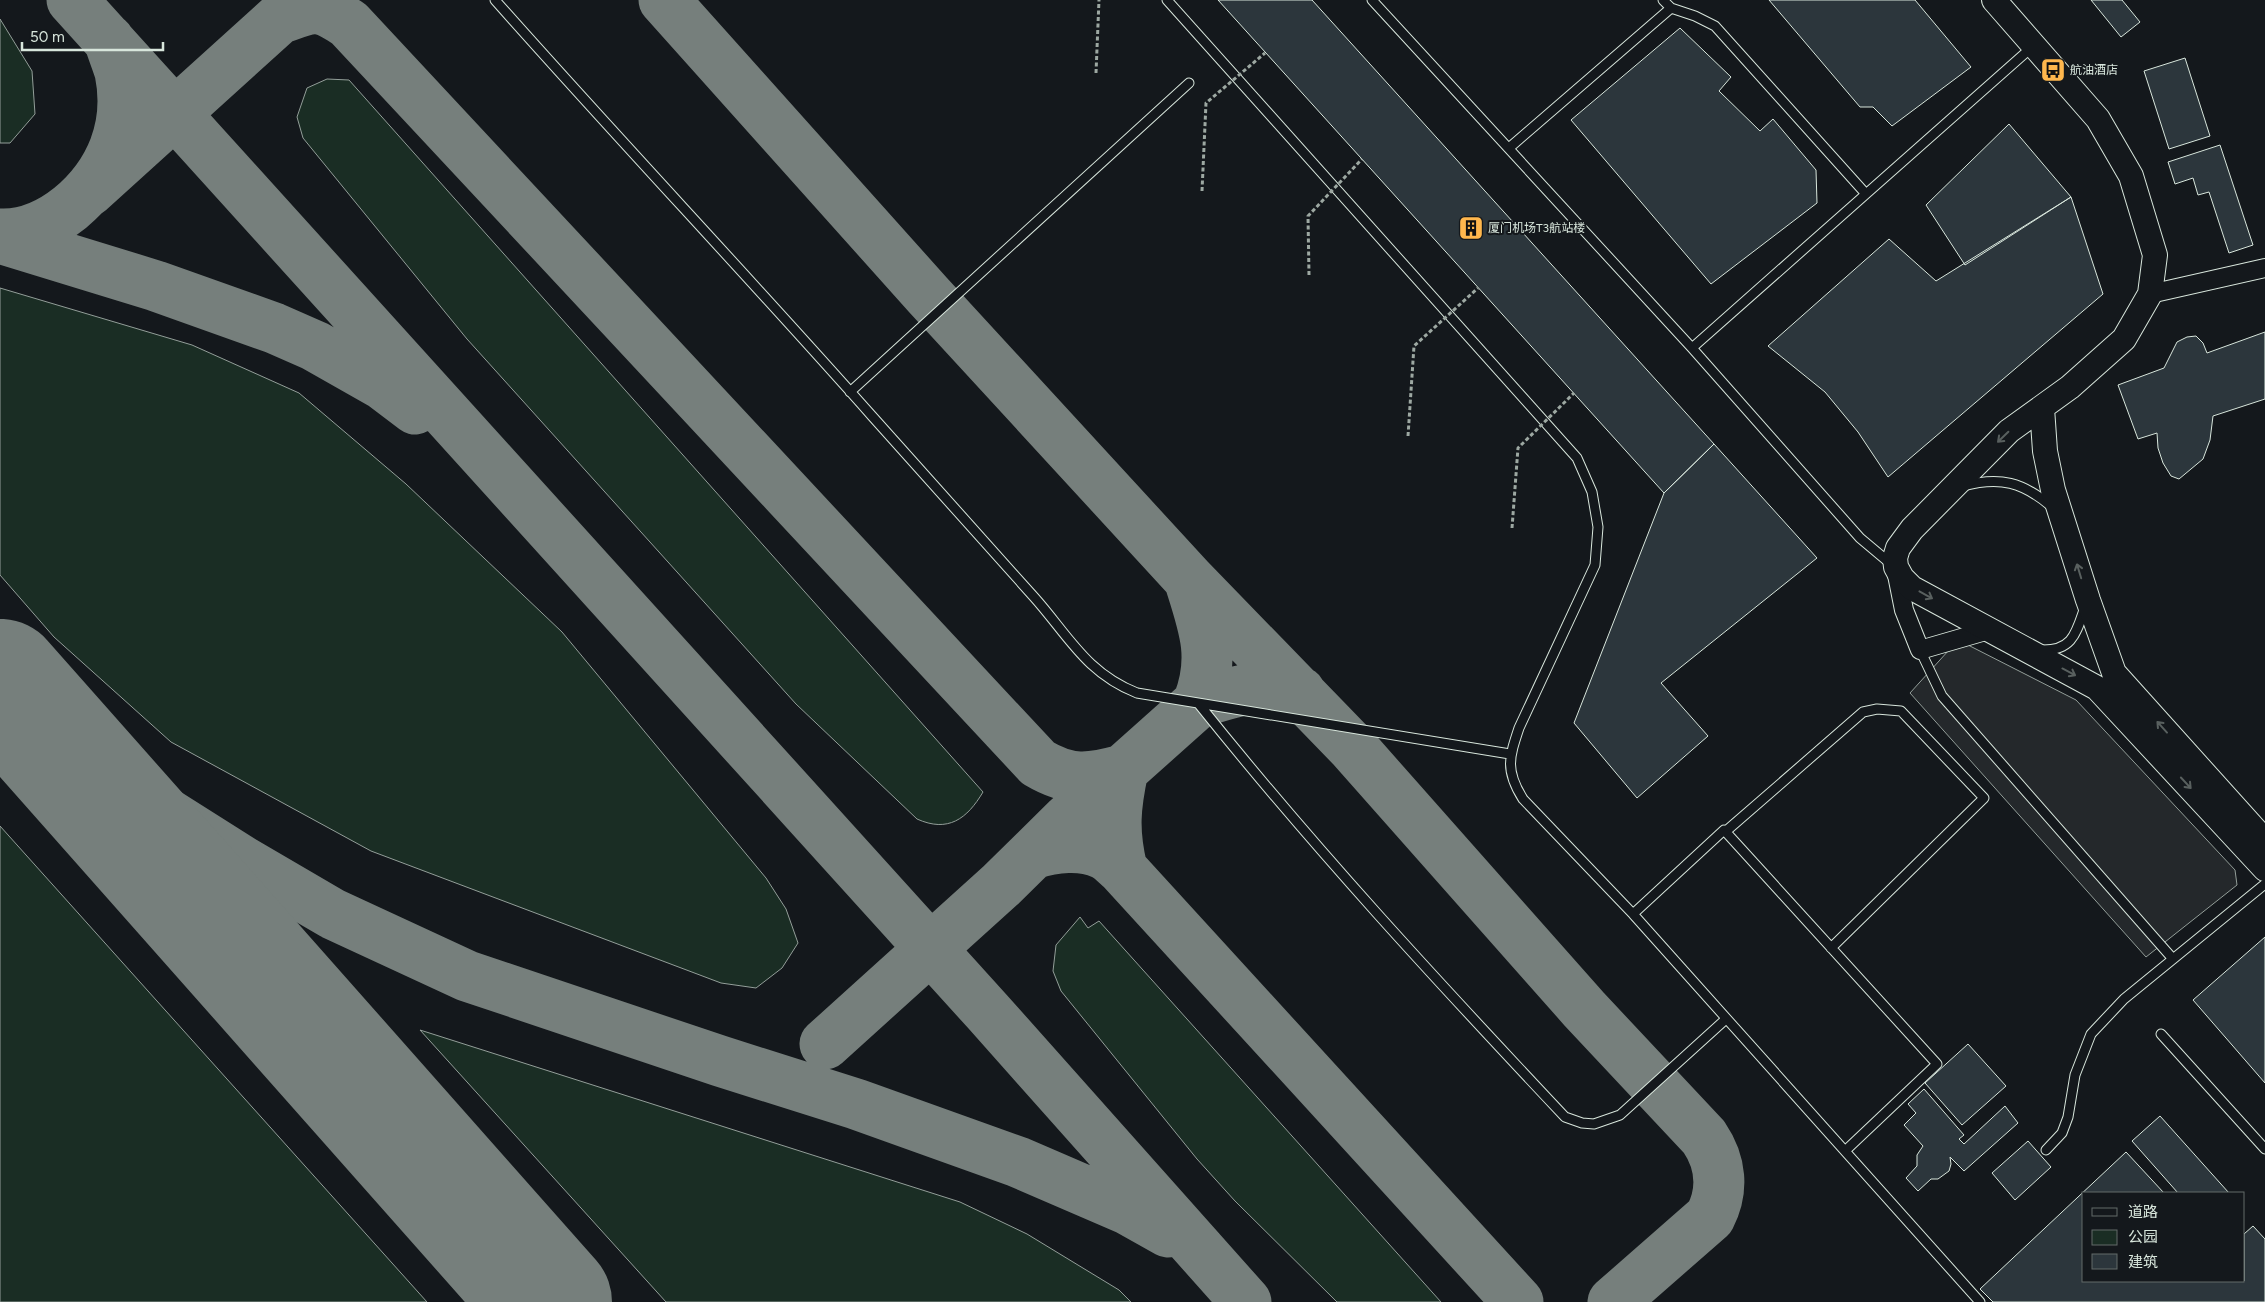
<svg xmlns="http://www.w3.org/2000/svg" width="2265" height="1302" font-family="Figtree,'Noto Sans SC',sans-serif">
  <rect width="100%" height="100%" fill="#14181c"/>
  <!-- green -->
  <path fill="#1a2d24" stroke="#939e99" d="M0 19 32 71 35 114 10 143H0Z
    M327 79 349 80 983 792C967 819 948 833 917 819L796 704 467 339 303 138 297 117 307 88Z
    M0 288 192 345 299 393 406 484 562 632 766 878 786 909 798 943 782 968 756 988 721 983 371 851 171 742 54 637 0 575Z
    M0 826 427 1302H0Z
    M1080 917 1088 928 1099 921 1441 1302H1337L1235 1201 1197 1159 1061 991 1053 971 1056 945Z
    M420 1030 960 1202 1027 1234 1119 1290 1131 1302H666Z"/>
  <!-- parking -->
  <path fill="#24282b" stroke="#939e99" d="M1968 645 2076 700 2235 870 2237 885 2146 957 1910 693 1949 650Z"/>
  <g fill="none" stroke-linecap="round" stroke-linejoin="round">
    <!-- taxiway -->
    <path stroke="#767f7c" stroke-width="51" d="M72 0 987 1011 1246 1302
      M664 0 928 295 1189 579 1353 748 1584 1009 1704 1137C1721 1162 1724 1190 1710 1217L1613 1302
      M279 19C314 7 316 2 349 24L1038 763C1070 782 1089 779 1123 770 1115 807 1113 831 1122 869
      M89 191 300 0
      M0 234C25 235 50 224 70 208 111 174 131 126 120 72 117 62 112 50 109 40
      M0 238 156 286 274 328 315 346 382 384 415 409
      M1190 582C1204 626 1216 658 1198 703 1236 691 1260 682 1300 692
      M0 675 108 771 157 807 244 862 333 914 467 976 720 1061 856 1104 1018 1162 1127 1209 1168 1232
      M1033 854C1054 847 1082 844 1103 854 1110 857 1116 864 1122 869L1518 1302
      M825 1044 1001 885 1068 819 1198 703"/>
    <!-- runway -->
    <path stroke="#767f7c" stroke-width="126" d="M0 682 549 1302"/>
  </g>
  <!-- building -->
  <path fill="#2c363c" stroke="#d8e6dc" d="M1218 0H1312L1714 444 1664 493Z
    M1769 0H1915L1971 67 1892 126 1873 107H1860Z
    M2091 0H2122L2140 22 2121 37Z
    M1680 28 1731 77 1719 91 1760 131 1773 119 1816 170 1817 203 1711 284 1571 120Z
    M2185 58 2210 136 2169 149 2144 71Z
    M2009 124 2071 197 1965 265 1926 205Z
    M2220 145 2253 245 2229 253 2209 192 2198 195 2193 178 2175 184 2168 162Z
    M2071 197 2103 294 1888 477 1858 432 1825 392 1768 346 1889 239 1936 281Z
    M2265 332V399L2213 416 2210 440 2203 459 2179 479 2171 476 2163 463 2158 448 2157 433 2138 439 2118 385 2164 368 2177 342 2187 337 2196 336 2203 343 2207 353Z
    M1714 444 1817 558 1661 683 1708 736 1637 798 1574 723 1664 493Z
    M2265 937V1083L2193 1000Z
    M1968 1044 2006 1086 1962 1125 1925 1083Z
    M1924 1089 1964 1135 1959 1139 1964 1144 2005 1106 2018 1123 1964 1171 1950 1157 1951 1164 1949 1171 1938 1179H1931L1918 1191 1906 1178 1917 1166V1155L1923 1146 1904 1125 1916 1113 1908 1104Z
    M2160 1116 2229 1193H2178L2132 1141Z
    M2028 1141 2051 1167 2015 1200 1992 1173Z
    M2126 1152 2164 1193H2084V1281H2244V1234L2253 1226 2265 1239V1302H1993L1980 1289Z"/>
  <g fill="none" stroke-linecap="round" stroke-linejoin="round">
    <defs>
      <path id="service" d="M495 0C619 140 748 276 872 416 926 477 980 537 1034 597 1068 635 1086 673 1137 693L1510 754
        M1167 0 1577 458 1592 492 1598 527 1595 565 1519 728C1509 758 1505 770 1523 799L1633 914 1980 1302
        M1372 0 1692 348 1860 538 1891 564
        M1671 8 1695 16 1715 26 1866 194 1692 348
        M1509 148 1671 8 1663 0
        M1866 194 2032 47
        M850 392 1189 83
        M1963 486C2000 476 2023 482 2052 507
        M1920 650 1942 696 2173 959
        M2041 650C2073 651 2076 633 2085 607
        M1198 703C1313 847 1438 982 1565 1117L1582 1123 1594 1124 1620 1115 1726 1019
        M1725 832 1863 712 1877 709 1901 711 1984 798 1831 948
        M1633 914 1724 830 1937 1064 1845 1151
        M2161 1034 2265 1149
        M2046 1150 2062 1133 2068 1117 2075 1075 2091 1034 2124 999 2265 884"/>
      <path id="minor" d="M2150 294 2265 268
        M1896 570 1904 610 1920 650 1989 630"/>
      <path id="secondary" d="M1994 0 2098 119 2131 176 2155 255 2150 294 2124 339 2070 387 2009 431 1912 529 1898 548 1895 558 1896 567 1902 578 1912 588 2097 688 2265 869
        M2042 408 2045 451 2053 490 2088 600 2114 673 2265 841"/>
    </defs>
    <!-- service casing -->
    <use href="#service" stroke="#d8e6dc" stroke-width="11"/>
    <!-- minor casing -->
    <use href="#minor" stroke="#d8e6dc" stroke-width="20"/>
    <!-- secondary casing -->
    <use href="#secondary" stroke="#d8e6dc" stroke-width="26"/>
    <!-- path -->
    <path stroke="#9da8a2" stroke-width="3" stroke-dasharray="4 2.5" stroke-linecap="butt" d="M1096 73 1099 0"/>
    <!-- service -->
    <use href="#service" stroke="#14181c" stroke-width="9"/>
    <!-- minor -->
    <use href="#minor" stroke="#14181c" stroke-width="18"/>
    <!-- secondary -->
    <use href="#secondary" stroke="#14181c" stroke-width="24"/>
    <!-- path-bridge -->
    <path stroke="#9da8a2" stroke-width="3" stroke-dasharray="4 2.5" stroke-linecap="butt" d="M1202 191 1206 103 1265 53
      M1309 275 1308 216 1362 159
      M1408 436 1414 346 1478 288
      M1512 528 1518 448 1574 393"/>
  </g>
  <!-- one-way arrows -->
  <defs><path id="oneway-shaft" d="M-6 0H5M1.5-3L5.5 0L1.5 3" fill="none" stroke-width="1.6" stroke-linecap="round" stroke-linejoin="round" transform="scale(1.25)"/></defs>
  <g stroke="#59605f">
    <use href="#oneway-shaft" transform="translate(2003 437) rotate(136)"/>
    <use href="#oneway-shaft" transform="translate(2079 571) rotate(-107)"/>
    <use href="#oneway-shaft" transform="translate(1926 595) rotate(29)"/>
    <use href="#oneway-shaft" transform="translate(2069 672) rotate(28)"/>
    <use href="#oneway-shaft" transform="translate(2162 727) rotate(-132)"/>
    <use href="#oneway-shaft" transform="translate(2186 783) rotate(47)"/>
  </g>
  <!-- icons -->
  <defs>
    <symbol id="bus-square" viewBox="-11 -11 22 22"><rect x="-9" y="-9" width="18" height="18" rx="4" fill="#ffb74d" stroke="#14181c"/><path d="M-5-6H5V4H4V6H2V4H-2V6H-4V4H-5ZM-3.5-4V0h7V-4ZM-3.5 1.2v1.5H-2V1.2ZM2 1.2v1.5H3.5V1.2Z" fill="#111"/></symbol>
    <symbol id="building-square" viewBox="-11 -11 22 22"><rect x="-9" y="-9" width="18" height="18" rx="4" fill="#ffb74d" stroke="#14181c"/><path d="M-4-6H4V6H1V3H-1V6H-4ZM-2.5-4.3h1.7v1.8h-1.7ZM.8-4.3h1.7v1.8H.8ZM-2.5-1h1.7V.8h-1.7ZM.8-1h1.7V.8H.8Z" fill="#111"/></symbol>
  </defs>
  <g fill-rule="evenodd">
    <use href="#bus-square" x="2039" y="56" width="28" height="28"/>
    <use href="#building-square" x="1457" y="214" width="28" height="28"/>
  </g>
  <g text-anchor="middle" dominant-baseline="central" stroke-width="4" stroke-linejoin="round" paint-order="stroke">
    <!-- poi labels -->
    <g font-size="12" fill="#d8e6dc" stroke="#14181c" text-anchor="start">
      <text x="2070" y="70">航油酒店</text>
      <text x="1488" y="228">厦门机场T3航站楼</text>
    </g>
  </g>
  <!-- legend -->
  <rect x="2082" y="1192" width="162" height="90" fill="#14181c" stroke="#626a69"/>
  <rect x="2092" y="1208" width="25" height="8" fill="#14181c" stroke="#626a69"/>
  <text x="2128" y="1217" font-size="15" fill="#d8e6dc">道路</text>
  <rect x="2092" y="1230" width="25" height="15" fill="#1a2d24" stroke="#626a69"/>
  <text x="2128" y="1242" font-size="15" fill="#d8e6dc">公园</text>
  <rect x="2092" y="1254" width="25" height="15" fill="#2c363c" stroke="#626a69"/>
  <text x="2128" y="1267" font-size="15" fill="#d8e6dc">建筑</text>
  <!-- scale -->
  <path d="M22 42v8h141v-8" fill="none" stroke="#d8e6dc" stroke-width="2.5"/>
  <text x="30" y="42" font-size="15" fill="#d8e6dc" stroke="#14181c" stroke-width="4" paint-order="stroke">50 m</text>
</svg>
